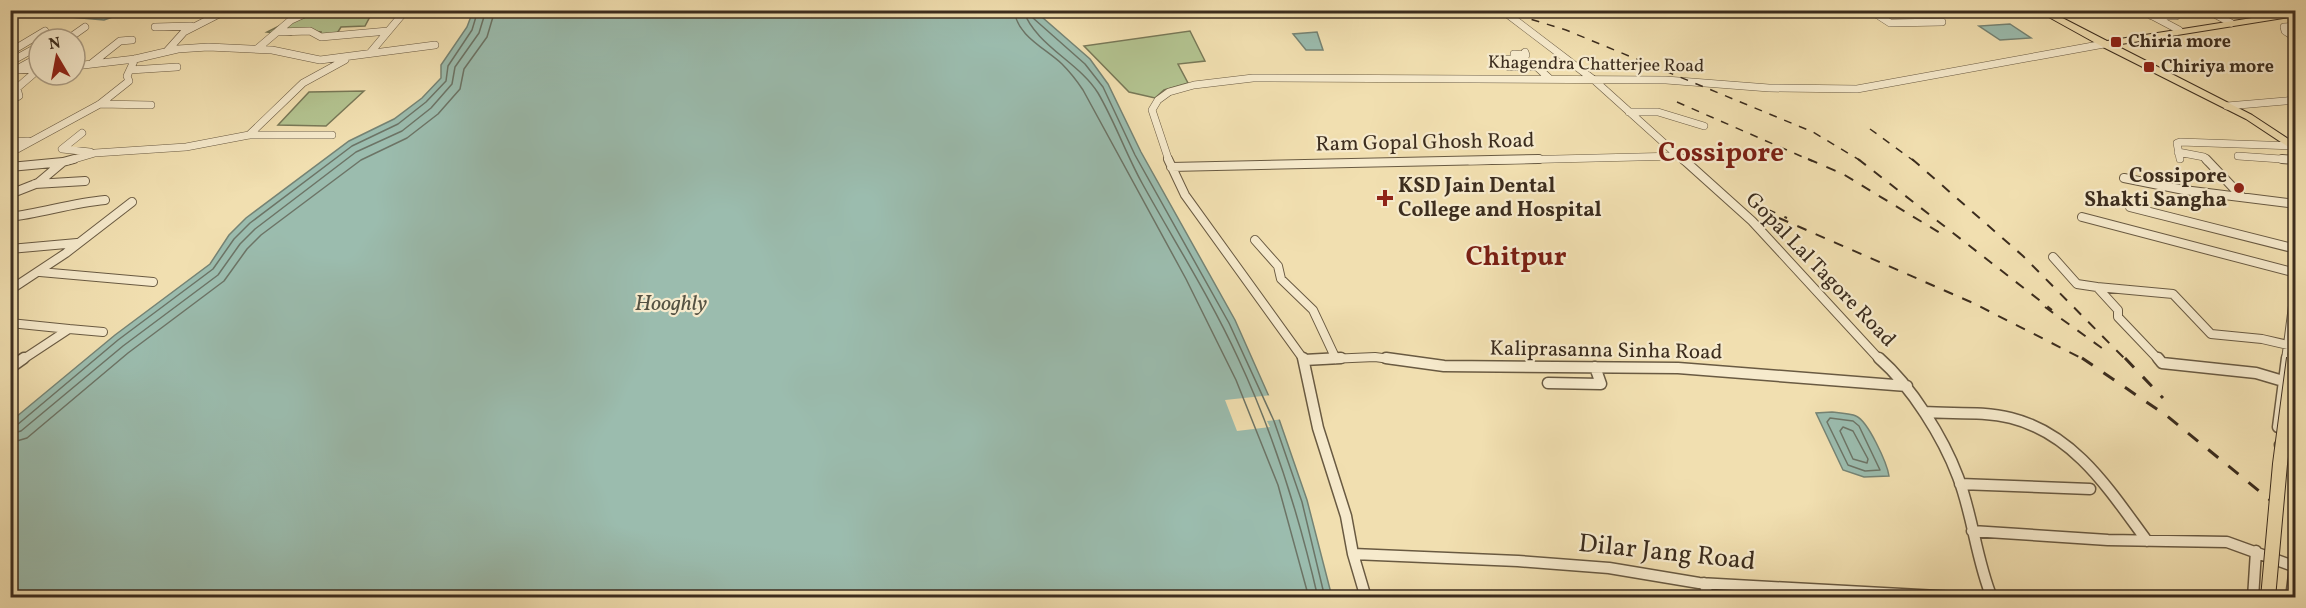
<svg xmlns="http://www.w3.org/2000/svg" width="2306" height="608" font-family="Vollkorn,serif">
  <rect width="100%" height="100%" fill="#f1dfb0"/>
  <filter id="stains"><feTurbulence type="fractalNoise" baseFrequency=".00333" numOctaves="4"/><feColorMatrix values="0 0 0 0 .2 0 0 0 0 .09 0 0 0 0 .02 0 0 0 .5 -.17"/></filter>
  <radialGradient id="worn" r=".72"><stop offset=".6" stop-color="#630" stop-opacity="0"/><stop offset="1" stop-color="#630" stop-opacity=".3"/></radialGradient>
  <!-- green -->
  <path fill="#b3c390" stroke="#787857" stroke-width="1.5" d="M309 11H373L365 26 341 27 336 35H320L321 32 301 30 291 35 267 32Z
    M1190 31 1205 61 1178 64 1188 83 1164 90 1155 98 1129 92 1084 46Z
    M364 91 326 126 278 125 309 92Z"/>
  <!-- water -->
  <path fill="#9bbcae" stroke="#758374" stroke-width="1.5" d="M78 11V10L130 11 104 20 69 17Z
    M473 11H1035L1090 59 1108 84 1141 152 1235 320 1279 419 1307 500 1332 597H11L10 422 115 335 210 264 229 235 246 218 349 141 394 119 422 98 441 78V65L467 27Z
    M2010 24 2031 38 2000 40 1979 26Z
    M1317 32 1323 50H1306L1293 34Z
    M1832 412C1839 413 1850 413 1856 416 1868 421 1887 463 1889 476L1864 477 1843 470 1816 413Z"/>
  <!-- pier -->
  <path fill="#f1dfb0" d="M1273 395 1283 419 1267 421 1270 427 1237 431 1225 400Z"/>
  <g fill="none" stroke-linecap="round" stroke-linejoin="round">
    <!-- shore -->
    <path stroke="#6c7466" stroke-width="1.5" d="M1014 10C1017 36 1045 48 1062 64 1070 72 1077 81 1083 90L1186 279 1236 380 1278 485 1309 598
      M1023 10C1036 46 1079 62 1098 93 1115 122 1126 154 1142 183 1174 241 1210 297 1238 358 1274 435 1299 515 1318 598
      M1031 10 1033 18 1085 64 1103 87 1135 155 1229 323 1274 421 1302 502 1325 598
      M1830 418 1853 421 1859 426 1880 470 1865 471 1848 465 1827 422Z
      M10 426 17 425 118 340 213 269 234 239 250 223 352 146 398 124 426 102 446 81 448 66 472 30 478 10
      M1843 427 1853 431 1868 459 1867 463 1853 459 1840 431Z
      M10 434 21 431 123 346 218 275 240 244 255 229 356 152 402 131 431 108 452 84 455 67 479 33 486 10
      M10 443 27 438 128 353 224 281 247 249 261 235 361 160 407 138 438 114 460 89 464 69 487 37 495 10"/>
    <defs>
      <path id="minor-far2" d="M1502 10 1594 80 1684 161
        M1753 10 1755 12
        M1836 10H1839
        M1870 10 1890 23 1942 22
        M2141 10 2179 30
        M2207 10 2231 23
        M179 11 202 10
        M10 12 14 10
        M2152 16H2176
        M2296 26 2284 27 2285 31 2296 38
        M155 27 191 26
        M277 32 310 31 321 37 388 31
        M51 39 58 35
        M68 39 85 27
        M257 49 291 20 313 10
        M167 51 184 32 227 10
        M10 52 45 31
        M370 53 406 10
        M1514 54 1526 55 1525 52
        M10 62 39 46
        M1494 62H1507L1509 67H1537L1550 79
        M1507 62 1506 59 1522 60 1525 67
        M91 64 120 41 132 40
        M75 66 135 59 178 49 208 47 272 50 320 60 435 45
        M17 69 39 57
        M10 70 38 69
        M130 70 177 67
        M10 101 19 96 17 88 39 69
        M100 104 151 105
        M2227 106 2296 100
        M1629 112H1658L1704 126
        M82 133 62 149 90 152
        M249 135 303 83 345 60
        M10 142 28 141
        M2178 152 2204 157 2207 161
        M10 153 100 104 129 81 127 76 135 59
        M2238 156 2296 160
        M2180 159 2177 143 2180 142 2293 146
        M68 161 95 153 186 147 249 135H332
        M1169 161 1152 110 1158 100 1169 92 1194 85 1253 78 1666 80 1769 88 1857 89 2104 44
        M1470 161 1679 156"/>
      <path id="minor-far1" d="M1168 159 1185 195 1304 360
        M1683 159 1752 221 1880 360
        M2206 159 2242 197
        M2282 159 2296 160
        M10 167 63 162
        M1171 167 1539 159
        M2124 178 2184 190 2296 204
        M35 184 85 181
        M10 194 38 183 63 162 74 159
        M2130 207 2296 249
        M10 217C42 213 72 203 105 200
        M2082 217 2296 273
        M1255 240 1278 266 1281 279 1313 310 1336 359
        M10 249 77 243
        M2053 257 2077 284 2097 287
        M40 272 153 282
        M10 290 66 253 132 202
        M10 323 69 329
        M22 360 69 329 103 332
        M1306 360 1375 357 1397 360
        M2159 360 2118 317V310L2097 287 2173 294 2211 334 2262 339 2288 345
        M2286 360 2296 283"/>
      <path id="minor" d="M1303 358 1318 428 1346 516 1353 554 1366 598
        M1386 358 1444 366 1678 368 1907 386
        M1879 358C1911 386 1943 437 1958 477 1973 516 1976 559 1992 598
        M2158 358 2162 363 2256 373 2283 381
        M1304 360 1341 358
        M10 368 24 358
        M1548 383 1601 384 1595 367
        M1924 412C1953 414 1983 411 2011 418 2075 434 2110 491 2147 541
        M2278 427 2287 358
        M2280 445 2296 461
        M1960 484 2090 489
        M1972 531 2108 540 2227 542 2296 567
        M1353 554 1518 561 1609 568 1699 583 1975 598
        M1704 583 1709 598
        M2253 598 2256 551
        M2291 598 2295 567"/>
      <path id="major" d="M2036 10H2047L2107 41 2296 11V16L2115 45 2252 115 2296 144V152L2246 119 2101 46Z"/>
    </defs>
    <!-- minor-far2 casing -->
    <use href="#minor-far2" stroke="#695a42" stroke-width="8"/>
    <!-- minor-far1 casing -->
    <use href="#minor-far1" stroke="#695a42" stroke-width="10"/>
    <!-- minor casing -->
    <use href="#minor" stroke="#695a42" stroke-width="13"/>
    <!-- major casing -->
    <use href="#major" stroke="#3c2d1e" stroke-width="2"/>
    <!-- minor-far2 -->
    <use href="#minor-far2" stroke="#f6eacc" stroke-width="7"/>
    <!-- minor-far1 -->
    <use href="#minor-far1" stroke="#f6eacc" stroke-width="8"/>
    <!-- minor -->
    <use href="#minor" stroke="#f6eacc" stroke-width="10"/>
    <!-- major -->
    <use href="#major" fill="#f1dfb0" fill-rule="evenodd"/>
    <!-- rail-far2 -->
    <path stroke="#3c2d1e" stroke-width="1.5" stroke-dasharray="8 8" stroke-linecap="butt" d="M1501 10 1566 30 1813 132 1861 161
      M1677 102 1812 161
      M1870 129 1914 161"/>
    <!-- rail-far1 -->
    <path stroke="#3c2d1e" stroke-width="2" stroke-dasharray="10 10" stroke-linecap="butt" d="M1808 159 1843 174 1945 236
      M1858 159 2052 310
      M1912 159 2023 256 2126 360
      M1766 209 1787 218
      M1779 218 1973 303 2085 360
      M2045 307 2106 351"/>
    <!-- rail -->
    <path stroke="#3c2d1e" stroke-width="3" stroke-dasharray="13 13" stroke-linecap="butt" d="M2082 358 2167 416 2296 521
      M2125 358 2163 398"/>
    <defs>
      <path id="major-bridge-far1" d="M2294 360 2296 344"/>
      <path id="major-bridge" d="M2268 598 2280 464 2294 358"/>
    </defs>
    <!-- major-bridge-far1 casing -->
    <use href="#major-bridge-far1" stroke="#3c2d1e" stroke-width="14" stroke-linecap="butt"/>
    <!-- major-bridge casing -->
    <use href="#major-bridge" stroke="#3c2d1e" stroke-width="16" stroke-linecap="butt"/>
    <!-- major-bridge-far1 -->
    <use href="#major-bridge-far1" stroke="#f1dfb0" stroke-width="11"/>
    <!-- major-bridge -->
    <use href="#major-bridge" stroke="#f1dfb0" stroke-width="14"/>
  </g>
  <!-- markers -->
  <g fill="#8f2418" stroke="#f6eacc" stroke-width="2">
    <rect x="2110" y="36" width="12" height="12" rx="3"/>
    <rect x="2143" y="61" width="12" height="12" rx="3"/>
    <circle cx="2239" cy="188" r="6"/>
    <path d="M1382 189h6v6h6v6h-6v6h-6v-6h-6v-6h6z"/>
  </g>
  <g text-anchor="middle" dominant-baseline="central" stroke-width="4.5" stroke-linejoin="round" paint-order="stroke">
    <!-- far-poi labels -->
    <g font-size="18" font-weight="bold" fill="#3c2d1e" stroke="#f6eacc" text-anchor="start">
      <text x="2128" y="42">Chiria more</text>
      <text x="2161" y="67">Chiriya more</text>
    </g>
    <!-- far-street labels -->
    <g font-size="18" fill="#3c2d1e" stroke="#f6eacc">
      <text transform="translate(1596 65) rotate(1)">Khagendra Chatterjee Road</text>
    </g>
    <!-- street labels -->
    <g font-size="21" fill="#3c2d1e" stroke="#f6eacc">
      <text transform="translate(1425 143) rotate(-1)">Ram Gopal Ghosh Road</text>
      <text transform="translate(1820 270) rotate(46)">Gopal Lal Tagore Road</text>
      <text transform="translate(1606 351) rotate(1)">Kaliprasanna Sinha Road</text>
    </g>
    <!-- poi labels -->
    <g font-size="21" font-weight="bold" fill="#3c2d1e" stroke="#f6eacc" text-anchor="end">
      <text x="2227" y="176">Cossipore<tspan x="2227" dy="24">Shakti Sangha</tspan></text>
      <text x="1398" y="186" text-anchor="start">KSD Jain Dental<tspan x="1398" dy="24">College and Hospital</tspan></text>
    </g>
    <!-- water labels -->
    <g font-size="22" font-style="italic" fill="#545142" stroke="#f6eacc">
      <text x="671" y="304">Hooghly</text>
    </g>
    <!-- near-street labels -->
    <g font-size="26" fill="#3c2d1e" stroke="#f6eacc">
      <text transform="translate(1667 553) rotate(6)">Dilar Jang Road</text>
    </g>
    <!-- district labels -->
    <g font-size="27" font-weight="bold" fill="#7a1f14" stroke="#f6eacc">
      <text x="1721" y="154">Cossipore</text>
      <text x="1516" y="258">Chitpur</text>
    </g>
  </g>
  <!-- margin -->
  <rect width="2306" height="608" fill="none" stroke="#f1dfb0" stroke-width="36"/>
  <rect x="12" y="12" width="2282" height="584" fill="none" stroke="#3c2d1e" stroke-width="3"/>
  <rect x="18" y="18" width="2270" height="572" fill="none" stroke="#3c2d1e" stroke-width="1.5"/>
  <!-- north arrow -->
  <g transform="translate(57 57) rotate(350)"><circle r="28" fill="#f6eacc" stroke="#ac9e86" stroke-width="1.5"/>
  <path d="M0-4.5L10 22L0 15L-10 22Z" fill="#8f2418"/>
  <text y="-9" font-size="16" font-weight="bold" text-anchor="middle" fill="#3c2d1e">N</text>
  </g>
  <rect width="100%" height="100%" filter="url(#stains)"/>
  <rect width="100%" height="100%" fill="url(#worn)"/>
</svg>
